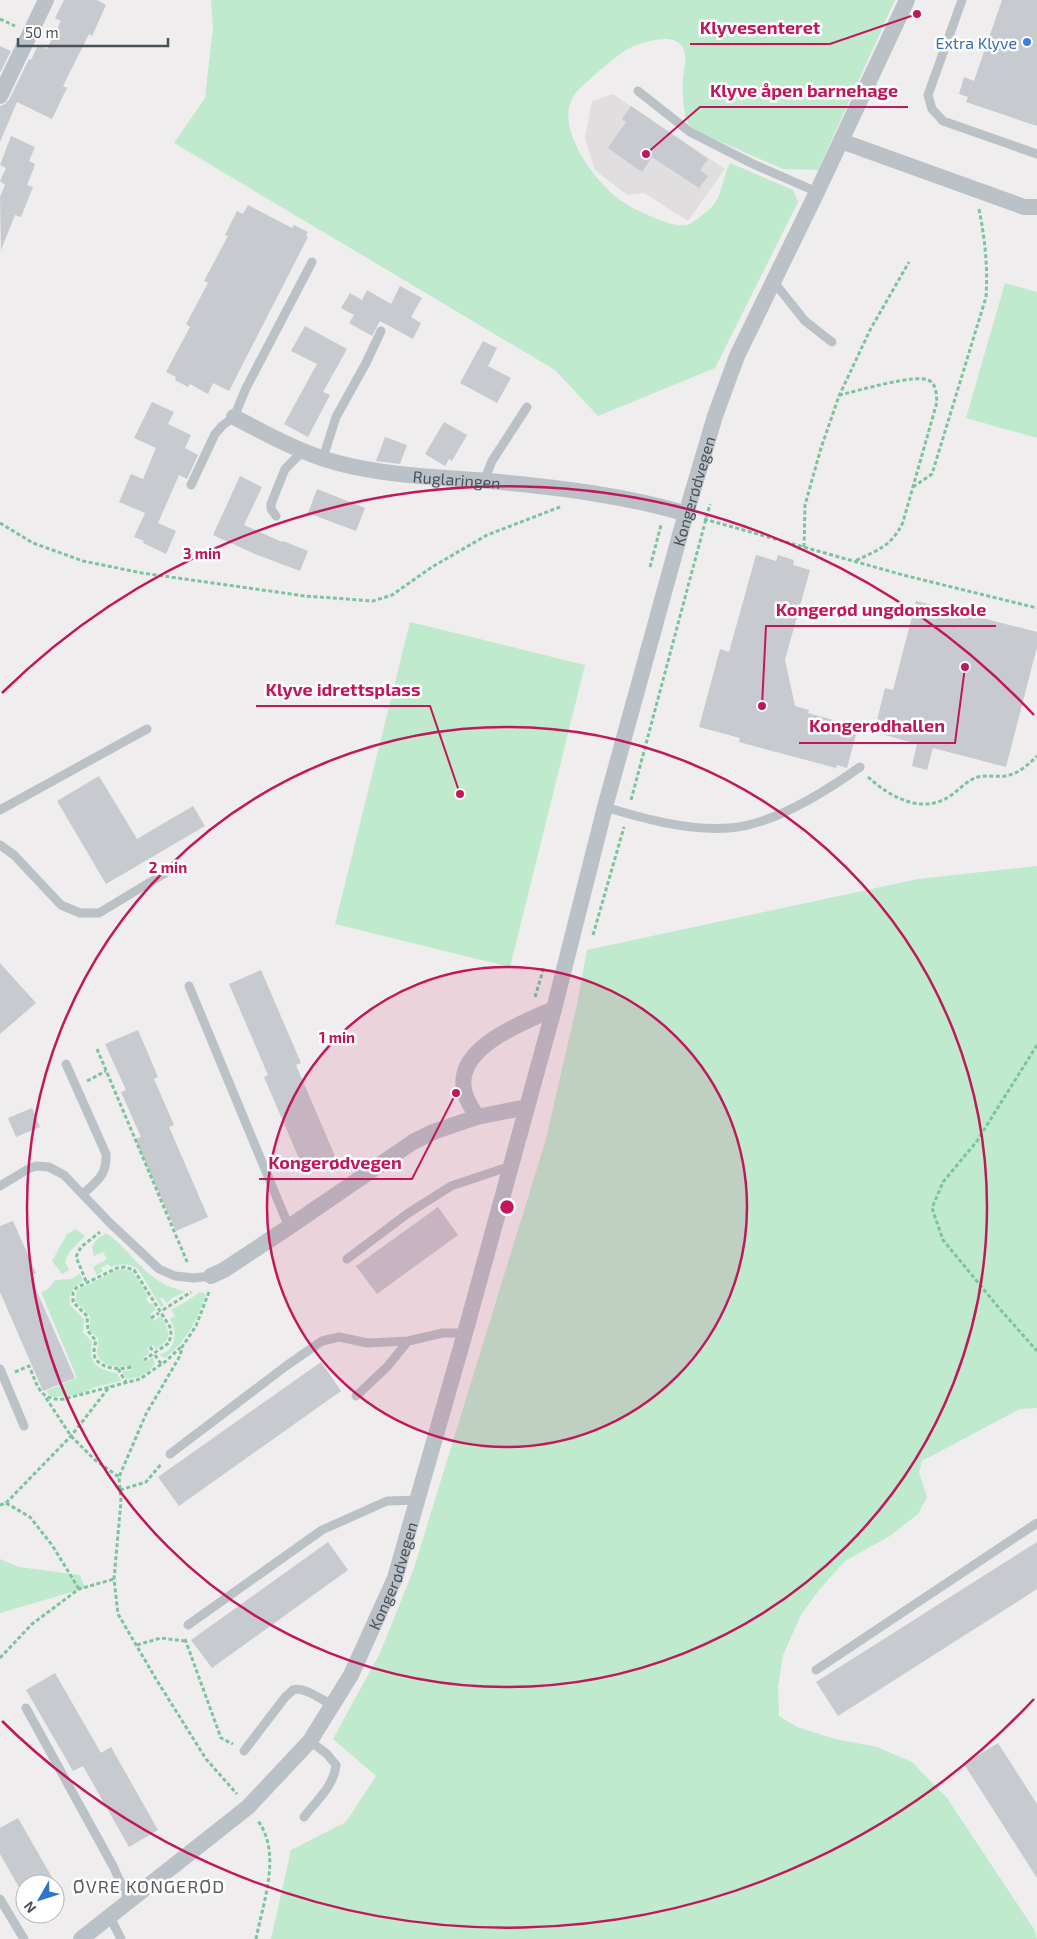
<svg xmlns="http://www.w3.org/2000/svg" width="1037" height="1939" font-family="'Exo 2',sans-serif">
  <rect width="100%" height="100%" fill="#efeded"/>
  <!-- education -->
  <path fill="#e0dede" d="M613 94 725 169 688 221 644 193 627 195 595 170 585 138 592 101Z"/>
  <!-- green -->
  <path fill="#bfeace" d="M211 0H895L818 170 783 169 696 131C694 129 690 126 688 123 683 113 682 89 683 78 684 67 689 55 681 45 671 33 645 42 634 46 621 51 611 62 600 70 592 78 579 87 573 97 554 129 597 185 623 202 633 209 646 214 657 219 666 222 677 227 687 225 691 224 696 219 700 217 725 200 718 187 730 163L793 190 798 202 715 368 598 416 555 370 174 143 205 98 213 28Z
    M1005 283 1037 292V438L966 418Z
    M410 622 585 665 510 967 335 924Z
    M1037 866V1408L1020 1409 922 1461 919 1472 927 1497 918 1514 890 1536 845 1561 819 1590 801 1615 783 1655 778 1687 779 1716 797 1727 835 1739 877 1747 912 1762 947 1798 1034 1929 1037 1939H271L291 1850 346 1822 376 1776 333 1739 380 1653 413 1571 546 1139 577 1004 587 950 918 879Z
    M76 1229 85 1236 69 1252 65 1262 69 1270 62 1274 52 1261 67 1234Z
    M106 1233C126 1246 138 1268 159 1281 167 1287 176 1288 185 1292L172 1298 167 1303 162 1297 160 1299 164 1305 161 1307 138 1269C129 1263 121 1263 111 1267L108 1264 101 1268 103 1271 97 1275 93 1267 107 1259 103 1252 94 1256 92 1247 98 1238Z
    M123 1269 133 1272 148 1296 146 1299 149 1303 153 1304 156 1310 150 1314 154 1321 161 1316C170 1333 173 1338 156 1349L153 1345 147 1348 150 1353 142 1358 145 1362 153 1357 155 1363C150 1373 138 1378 127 1379L122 1371 132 1370 129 1366C119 1368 101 1367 97 1354 96 1349 99 1343 98 1338L90 1331V1316L75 1301 77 1290 115 1271Z
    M80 1274 83 1281C73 1287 68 1293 70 1305L84 1319 83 1333 92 1341C92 1345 91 1349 91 1353 91 1367 106 1371 117 1373L121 1381 95 1387 78 1395 51 1397 46 1391 77 1378 41 1292 48 1289 55 1280 71 1279Z
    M200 1292 206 1294C198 1319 186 1342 165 1358L162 1357 159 1354C176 1352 178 1332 170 1319L175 1316 171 1310C181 1305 190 1299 200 1292Z
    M0 1559 19 1567 80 1575 85 1588 0 1613Z"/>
  <!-- building -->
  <path fill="#c7cacf" d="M64 0H97L106 5 92 36 89 34 63 86 67 88 52 119 17 102 0 142V106L5 104 9 100 29 59 31 60 38 45 47 49 61 21 55 18Z
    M1002 0H1037V126L966 102 968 97 959 94 964 77 974 81Z
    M0 46 11 51 0 73Z
    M631 106 708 159 700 170 708 176 699 188 652 157 642 172 608 148 626 122 622 119Z
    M11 136 35 147 29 161 35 164 33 170 27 185 33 187 21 217 15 215 1 250 0 197 5 185 0 181 6 168 0 165Z
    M248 205 292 228 294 225 308 232 306 236 308 237 229 391 213 383 208 394 190 384 188 387 175 380 176 377 166 372 190 327 186 324 208 283 204 281 228 236 225 235 237 211 243 214Z
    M400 286 422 298 411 317 421 323 413 339 380 321 372 336 349 323 354 315 341 308 350 293 362 300 367 290 391 304Z
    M305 326 347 349 323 392 330 395 308 437 284 424 317 364 291 351Z
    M483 341 497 348 488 366 511 378 497 403 460 383Z
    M152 402 174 412 168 424 191 435 185 448 198 455 187 479 179 475 158 523 176 531 166 554 143 543 144 541 134 537 145 513 119 502 131 474 143 479 156 448 134 438Z
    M444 422 467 435 452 461 449 459 445 466 425 454Z
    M385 437 407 445 400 464 376 461Z
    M240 476 262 487 244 525 282 542 283 541 308 551 300 571 255 554 213 535Z
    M317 489 365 508 356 531 308 513Z
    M756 555 776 561 778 555 794 560 793 565 810 570 785 660 795 706 809 710 808 713 858 727 847 768 837 765 836 768 739 742 740 738 699 727 720 649 729 652Z
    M916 601 1037 632V647L1006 767 933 748 927 770 912 766 917 744 874 732 885 688 893 690Z
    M99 776 137 839 193 806 205 826 106 884 57 801Z
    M0 963 36 1003 0 1034Z
    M261 970 301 1063 296 1065 335 1156 304 1170 264 1077 268 1075 229 984Z
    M138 1030 158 1077 154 1079 174 1125 169 1127 208 1217 176 1231 135 1139 141 1137 121 1092 126 1090 105 1044Z
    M32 1108 40 1127 16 1137 8 1118Z
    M438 1207 458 1235 377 1294 356 1266Z
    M13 1221 36 1273 30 1276 75 1378 43 1391 0 1292V1226Z
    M321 1362 341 1391 179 1506 158 1477Z
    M328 1542 348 1570 212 1668 191 1640Z
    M1037 1542V1589L838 1716 816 1682Z
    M55 1673 101 1753 111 1747 158 1830 129 1847 83 1766 73 1771 26 1690Z
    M998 1743 1037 1804V1878L964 1764Z
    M18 1818 65 1900 55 1906V1884H25V1898L0 1854V1828Z"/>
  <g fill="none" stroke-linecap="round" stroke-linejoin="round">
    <!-- path -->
    <path stroke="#7bc49d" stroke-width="3" stroke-dasharray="4 2.5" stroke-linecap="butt" d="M0 19 15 26
      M839 395C855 392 918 372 930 381 937 386 936 395 937 402L903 522C892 546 878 550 855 561
      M913 487 932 474 986 297C988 267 985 239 979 209
      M704 519 903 575 1037 608
      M0 523 33 543 83 561 142 573 305 596 373 601 392 595 432 567 487 535 560 507
      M804 547 805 505 821 448 839 396 870 330 909 262
      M650 567 661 525
      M868 777C890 797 922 815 950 796 959 790 967 780 978 777 987 775 996 777 1005 776 1018 774 1028 765 1037 756
      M631 800 710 504
      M593 935 624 827
      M535 997 544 967
      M1037 1045 977 1141 943 1182 932 1208 943 1240 999 1308 1037 1351
      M97 1049 188 1264
      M87 1081 106 1071
      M86 1281 76 1257 81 1247 100 1232
      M209 1292 196 1326 182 1347 180 1356 146 1414 119 1477 121 1501 114 1579 118 1614 156 1679 206 1759 237 1794
      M163 1310 191 1292
      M151 1318 159 1313
      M150 1347 153 1351
      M155 1355 161 1364
      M131 1367C119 1371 95 1368 94 1353 94 1349 95 1344 96 1341L88 1331 87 1316 73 1302V1293L76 1288 117 1268 125 1267 134 1270 170 1327 171 1334 169 1343 144 1360
      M118 1369 126 1382
      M15 1372 29 1366C38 1386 39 1401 64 1399L140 1379 166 1361 181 1347
      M46 1398 71 1436 95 1460 119 1477
      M120 1490 146 1482 162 1463
      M6 1503 71 1436 110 1386
      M0 1505 6 1503 30 1517 52 1545 79 1589
      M185 1639 221 1738 233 1744
      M137 1645 161 1638 185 1641
      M0 1658 32 1624 79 1589 114 1579
      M256 1939C263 1903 282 1853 258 1821"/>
    <!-- lane -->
    <path stroke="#bac2c8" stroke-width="9" d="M962 0 928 95 932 109 943 121 1037 154
      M638 91 690 132 751 163 817 192
      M773 281 805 321 832 342
      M323 458 336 417 366 363 381 331
      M484 481 492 461 527 407
      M191 485 215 434 222 426 234 417 246 388 312 262
      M276 516 271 509V504L285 469 302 452
      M605 807C645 819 688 831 729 828 773 825 825 792 860 767
      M0 810 147 729
      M0 845 14 855 61 905 80 913H99L172 869
      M189 986 289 1227
      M66 1064 106 1154C107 1175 98 1180 83 1194
      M0 1186 30 1168 36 1166 49 1167 64 1175 110 1223 159 1269 175 1276 194 1278 211 1276
      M347 1259 407 1214 451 1186 511 1166
      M0 1369 24 1426
      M356 1396 387 1367 408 1341
      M170 1454 286 1366 322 1341 339 1337 368 1343 408 1341 443 1333H465
      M188 1625 322 1530 387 1501 419 1500
      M816 1670 1037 1523
      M26 1708 113 1866 129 1901
      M244 1751 286 1696C287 1696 292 1691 293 1690 304 1686 322 1700 332 1705
      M304 1817C316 1801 334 1786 336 1765L327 1754 310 1741
      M0 1899 24 1939
      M110 1917 121 1939"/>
    <!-- street -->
    <g stroke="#bac2c8" stroke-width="16">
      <path d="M0 96 46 0"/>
      <path d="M841 141 1024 207H1037"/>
      <path id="s1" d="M234 417C268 435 301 453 338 463 391 477 446 477 500 482 562 488 627 496 687 514"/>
      <path d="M477 1117C472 1108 465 1099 464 1089 456 1047 524 1022 554 1009"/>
      <path d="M211 1276 224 1270 289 1227 413 1142 433 1132 477 1117 527 1107"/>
      <path id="s2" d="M81 1939 248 1807 310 1741 351 1675 395 1578 465 1333 554 1009 605 807 681 531 715 416 737 356 817 192 907 0"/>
    </g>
  </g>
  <!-- distance rings -->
  <circle cx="507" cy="1207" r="240" fill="#c2185b" fill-opacity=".12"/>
  <g fill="none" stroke="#c2185b" stroke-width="2.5">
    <circle cx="507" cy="1207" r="240"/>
    <circle cx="507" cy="1207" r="480"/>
    <path d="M1034 1699A721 721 0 0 1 2 1721M2 693A721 721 0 0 1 1034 715"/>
  </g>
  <!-- markers -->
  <circle fill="#3f7fe0" stroke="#fff" stroke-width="2" cx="1027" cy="42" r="5"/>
  <g text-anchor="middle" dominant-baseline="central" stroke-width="5" stroke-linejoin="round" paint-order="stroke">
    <!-- shop labels -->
    <g font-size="16" fill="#366cbe" stroke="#fff" text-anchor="end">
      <text x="1017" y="42">Extra Klyve</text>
    </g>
    <!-- street labels -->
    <g font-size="16" fill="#475158" stroke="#fff">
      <text stroke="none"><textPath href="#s1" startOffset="234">Ruglaringen</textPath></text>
      <text stroke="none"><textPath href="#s2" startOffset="1615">Kongerødvegen</textPath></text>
      <text stroke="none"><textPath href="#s2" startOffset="489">Kongerødvegen</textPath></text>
    </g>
    <!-- neighbourhood labels -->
    <g font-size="18" letter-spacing="1" fill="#5a5e61" stroke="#fff">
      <text x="149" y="1886">ØVRE KONGERØD</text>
    </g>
  </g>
  <circle cx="507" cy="1207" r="8" fill="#c2185b" stroke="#fff" stroke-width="2.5"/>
  <g font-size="15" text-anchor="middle" font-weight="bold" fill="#c2185b" stroke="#fff" stroke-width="5" stroke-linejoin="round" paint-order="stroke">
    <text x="202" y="559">3 min</text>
    <text x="168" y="873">2 min</text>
    <text x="337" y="1043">1 min</text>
  </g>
  <!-- callouts -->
  <path fill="none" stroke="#c2185b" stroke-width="2" d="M917 14L830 44H690M646 154L700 107H908M762 706L766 626H996M460 794L430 706H256M965 667L955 743H799M456 1093L412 1179H259"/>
  <g fill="#c2185b" stroke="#fff" stroke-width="2">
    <circle cx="917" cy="14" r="5"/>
    <circle cx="646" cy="154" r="5"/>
    <circle cx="762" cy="706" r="5"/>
    <circle cx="460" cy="794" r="5"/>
    <circle cx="965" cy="667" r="5"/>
    <circle cx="456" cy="1093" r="5"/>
  </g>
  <g font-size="18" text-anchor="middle" font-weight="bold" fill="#c2185b" stroke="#fff" stroke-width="5" stroke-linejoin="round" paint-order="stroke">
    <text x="760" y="34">Klyvesenteret</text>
    <text x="804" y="97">Klyve åpen barnehage</text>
    <text x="881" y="616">Kongerød ungdomsskole</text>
    <text x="343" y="696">Klyve idrettsplass</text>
    <text x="877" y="732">Kongerødhallen</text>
    <text x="335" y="1169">Kongerødvegen</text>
  </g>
  <!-- north arrow -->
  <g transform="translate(40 1899) rotate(231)"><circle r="24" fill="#ffffff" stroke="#b5b9bc"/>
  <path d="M0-4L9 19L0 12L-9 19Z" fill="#2b76cc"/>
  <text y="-8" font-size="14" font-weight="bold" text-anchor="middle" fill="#475158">N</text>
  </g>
  <!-- scale -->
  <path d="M18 38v8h150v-8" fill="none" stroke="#475158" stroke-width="2.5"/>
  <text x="25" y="38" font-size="15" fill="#475158" stroke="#ffffff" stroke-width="4" paint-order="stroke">50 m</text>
</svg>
